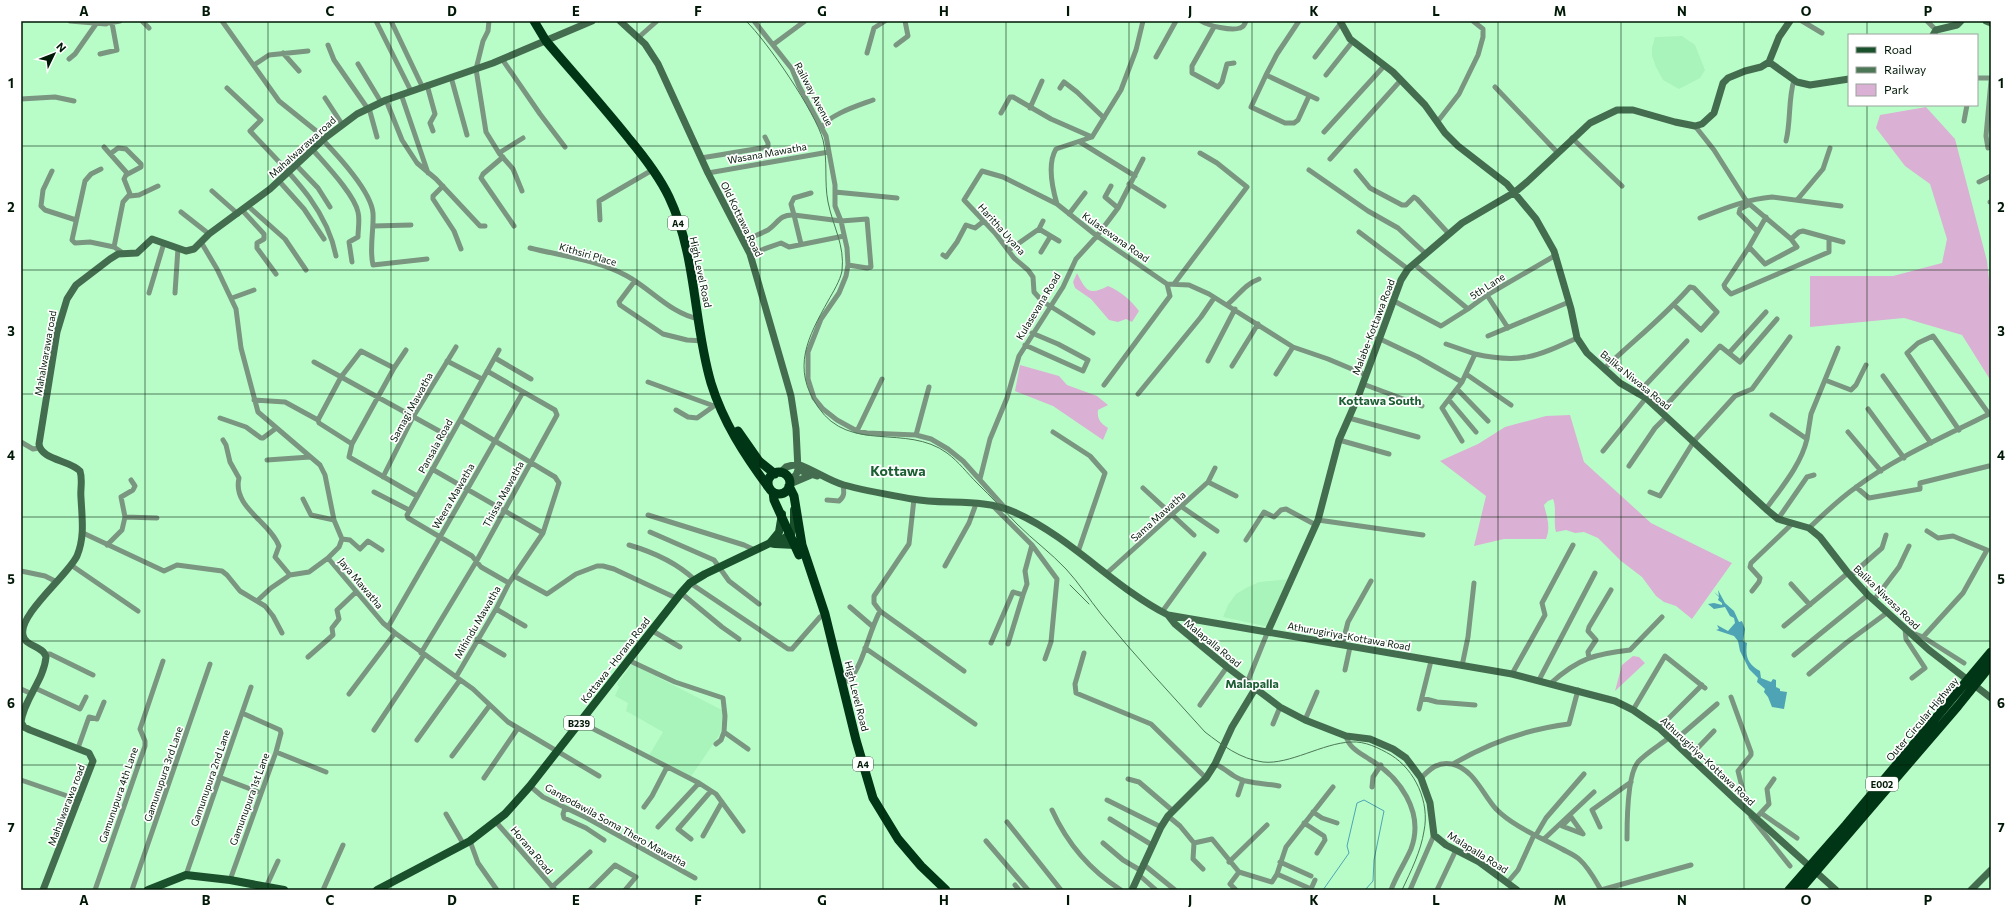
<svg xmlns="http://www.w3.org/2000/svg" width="2012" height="911" font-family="Commissioner,sans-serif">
  <rect width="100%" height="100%" fill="#b8fdc8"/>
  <!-- built -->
  <path fill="#a9f4ba" d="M1682 36 1695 45 1705 70 1700 78 1679 89 1663 80 1656 67 1652 56V48L1655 37Z
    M1290 579 1269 627 1223 617 1228 605 1236 594 1248 587 1259 582Z
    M632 664 724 711 720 734 690 778 648 757 663 732 626 711 628 703 615 696 619 687 617 684Z"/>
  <!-- green -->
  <path fill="#dab1d4" d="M1926 107 1955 139 1987 261 1991 297V381L1962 335 1904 318 1810 327V276H1893L1942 263 1947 239 1930 184 1905 166 1876 128 1880 115Z
    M1077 273C1086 291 1089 296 1108 286 1120 291 1131 300 1139 311L1132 322 1126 319 1118 322 1109 320 1091 299 1075 288 1073 282Z
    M1020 365 1059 376 1067 385 1097 396 1108 405 1098 410C1097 419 1100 423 1108 428L1103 440 1053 406 1015 391Z
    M1570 415 1584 462 1651 523 1732 563 1692 619 1676 606 1664 602 1656 596 1642 577 1621 561 1598 538 1584 532 1575 533 1566 530 1556 532C1553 522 1557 508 1553 499L1548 501 1544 505C1547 517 1551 527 1546 539H1504L1474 546 1486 496 1440 461 1478 444 1505 427 1546 416Z
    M1633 656 1639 657 1645 663 1615 691 1622 665Z"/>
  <!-- water -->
  <path fill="#4ea4b4" d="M1718 590 1725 603 1734 611 1739 622 1742 621 1745 629 1743 641 1747 643C1745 657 1748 664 1760 671L1761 678 1771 682 1773 679 1776 680V687L1780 689V691L1787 692 1784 709 1772 707 1768 697 1764 692 1765 689 1757 682 1758 678 1749 669 1740 651 1738 641 1734 636 1716 630 1719 629 1717 625 1728 631 1735 623 1734 618 1730 616 1725 607 1714 609 1708 604 1714 603 1722 605V603L1718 600 1719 597 1714 592 1719 596Z"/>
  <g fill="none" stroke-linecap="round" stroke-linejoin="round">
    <!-- stream -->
    <path stroke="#4ea4b4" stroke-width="1" d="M1323 890 1349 853 1347 846 1357 803 1364 800 1384 811 1374 860 1373 881 1365 890"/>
    <!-- street -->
    <path stroke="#7a9680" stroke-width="5" d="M70 21 106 24
      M142 21 149 28
      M222 21 279 101 325 138
      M376 21 411 91
      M391 21 422 86
      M489 21 488 31 483 41 476 69 486 132 499 153 513 169 522 191
      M754 21 792 69 799 86 826 136 835 185V206L841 221 847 248 848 265 846 276 839 293 821 319 808 352V379L814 398 823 409 837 420 857 431 867 433 916 435 931 439 948 449 963 461 1005 508
      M1143 21 1136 50 1121 90 1092 137 1056 149C1047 164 1052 187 1057 204L1097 236 1167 284 1189 285 1209 294 1293 347 1328 359 1366 375
      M1201 21C1209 26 1231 31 1240 28 1244 27 1245 24 1246 21
      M1299 21 1277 54 1266 75 1317 99
      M1802 21 1822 33
      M1927 21 1936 30
      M109 23 120 21
      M1214 27 1192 66V73L1218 87 1222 82 1227 64 1234 63
      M639 37 657 21
      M774 44 805 21
      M328 45 334 60 368 109
      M896 45 908 36 905 21
      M283 53 299 71
      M867 53 874 28 885 21
      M100 54 117 50 112 23
      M1156 57 1176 21
      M1315 57 1341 23
      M69 59 75 54 96 24
      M502 59 540 114 565 147
      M358 64 381 102
      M254 65 269 55 308 51
      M1266 75 1251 107 1285 123H1294L1298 120 1309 96
      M1326 75 1353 41
      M451 77 467 135
      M1977 78H1991
      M427 85 435 114 430 123 433 131
      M1495 87 1557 152
      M227 88 261 120 250 131C284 168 326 204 336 256
      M1060 88 1064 82 1077 92 1104 118
      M401 94 428 173
      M325 98 342 124
      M21 99 55 97 74 101
      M386 100 402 140 417 163 436 179 480 226H485
      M369 108 377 137
      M1030 108 1042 81
      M1001 113 1010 97H1013L1051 119 1092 137
      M1438 121 1459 94 1478 55 1483 37V29L1473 21
      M1964 121 1967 105
      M1695 126 1714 150 1747 202 1791 239 1797 247 1765 264 1749 247 1766 217
      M822 128C827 115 860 105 873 100
      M1324 132 1385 65
      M1572 138 1622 186
      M323 140C338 156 371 191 373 213 374 230 369 249 373 265L427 259
      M1786 141C1791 121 1788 100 1794 80
      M1080 142 1135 176
      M104 147 127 173 124 179 130 194 123 202 114 247 123 253
      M1988 148 1986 136 1991 81
      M313 150C325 164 354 194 358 212 360 220 358 229 358 237L349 242 352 262
      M499 153 523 138
      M110 154 118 148 126 149 141 164V167L126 175
      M503 157 483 174 481 178 514 226
      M701 158 768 147V143L765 137
      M1330 159 1401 80
      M296 165 318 188 330 207
      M101 169 91 174 85 181 72 240 75 243 90 242 114 247
      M1309 170 1368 211 1398 228 1426 254
      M52 171 43 190 41 206 45 210 76 220
      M1356 171 1370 188 1402 205H1406L1414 197 1417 199 1449 234
      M708 173 829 152
      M279 181 304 209 324 239
      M1979 182 1991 176
      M1129 184 1164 206
      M443 186 433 196V199L454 231 461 249
      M1111 186 1105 197 1118 208
      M212 191 238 214
      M835 192 897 198
      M811 193 794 198 791 204 794 215 841 221 867 219 871 267 867 268 848 265
      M130 196 139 195 158 186
      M1797 200 1823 169 1830 148
      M1990 202H1991
      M1057 204 1003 177 982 171 964 200 995 233 1014 258 1028 270 1033 277 1034 292 1042 301 1093 333
      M1750 204 1740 209 1739 213 1757 231
      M248 206 285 239 306 270
      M242 210 264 234V239L257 243V248L276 274
      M181 212 209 234
      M1069 214 1085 193
      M1700 218C1723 209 1747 199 1772 197L1841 206
      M600 220 599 201 654 169
      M373 226 411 225
      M1039 229 1059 241
      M1359 232 1408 269
      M1791 239 1799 232 1803 231 1843 242
      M744 241C752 237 760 234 768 230 778 223 780 214 794 215L801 244
      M201 242 217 269 236 309 241 348 258 412 320 465 325 475 334 520 342 539 339 547 328 558 383 623 395 633 473 689 508 722 599 776
      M1749 247 1724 285 1725 288 1731 294 1829 252V238
      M530 248C562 256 598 260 627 276 651 289 671 314 699 319
      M1009 250 1039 229 1043 221
      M1041 252 1050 237
      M750 254 781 243 789 247 844 236
      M943 255 946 257 957 242 966 225 975 228 984 221
      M1414 264 1468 309 1487 295 1556 255
      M634 282 619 302 620 305 663 334 687 340 703 341
      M1174 284 1247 187 1217 163 1200 153
      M149 293 164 243
      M175 293 178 248
      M1487 295 1508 328
      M232 298 254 290
      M1394 301 1441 326 1468 309
      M1227 305C1238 296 1245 284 1259 279
      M1488 336 1569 302
      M1378 338 1418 357 1462 382
      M1446 344 1475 354
      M1025 345 1083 371 1088 360 1058 344 1032 333
      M406 350 394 368 352 444 349 457 417 496
      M1729 353 1766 312
      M495 358 531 379
      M447 361 482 379
      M1208 361 1235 309
      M314 362 450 437
      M1232 366 1258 324
      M1605 368C1633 341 1664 317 1690 287L1694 288 1717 312 1701 330 1674 305
      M1276 374 1293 347
      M1466 374 1511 405
      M1883 376 1931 443
      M1825 380 1851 390 1856 385 1866 365
      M648 382 714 406 718 403
      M1363 384 1422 406
      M1104 385 1170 296 1167 284
      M1457 389 1488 421
      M1138 394 1201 317 1214 298
      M1637 394 1687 341
      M254 400 285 402 318 420
      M1449 400 1476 432
      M1868 409 1904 458
      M676 410 688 417 697 418 714 406
      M1661 411 1720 346 1740 362 1777 319
      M220 418 246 427 261 438H263L275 429
      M1349 418 1418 437
      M1959 430 1907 353 1918 343 1933 336 1989 414
      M857 431 882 379
      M1053 432 1090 456 1105 473 1078 552
      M1848 432 1881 471
      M916 435 929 387
      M1807 439 1811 414 1838 348
      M223 440 226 445 230 462 239 478C232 507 270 522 279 546L275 557 290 575
      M1339 440 1389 454
      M1462 441 1442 408 1462 382 1475 354C1520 364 1536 357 1577 338
      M21 442 33 449 39 448
      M352 444 319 423 318 420 341 377 361 351 394 368
      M1603 451 1646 398
      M267 460 310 457
      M1629 466 1655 428 1666 417
      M432 469 543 533
      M383 477 413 417 456 347
      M980 479 990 439 1007 398 1019 356 1063 287 1076 259 1097 236 1118 208 1143 159
      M1208 482 1236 496
      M1856 487 1869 498 1920 489V483L1989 466
      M1143 488 1194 535
      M374 492 409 510
      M1650 492 1660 496 1694 441 1735 396 1752 389 1790 337
      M303 499 311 515 334 520
      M827 500 839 501C845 496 844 492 843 485
      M1182 507 1217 531
      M1766 509C1781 488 1801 465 1807 439L1772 415
      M648 515 744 545 755 550
      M125 517 121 497 133 490 135 486 131 480
      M1778 519 1807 477 1814 475
      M1318 520 1423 535
      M1809 528C1824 514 1838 500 1855 488 1896 457 1946 436 1991 413
      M650 532 714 560 729 581 759 604
      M83 533 164 571 177 565 222 571 227 575 240 591 265 606 273 616 282 633
      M342 539 350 540 360 549 368 541 382 550
      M1246 540 1264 512 1274 517 1281 510 1286 509 1316 525
      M107 545 122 530 125 517 157 518
      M629 545C653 552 676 562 695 580
      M1032 545 1057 579 1051 642 1045 659
      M71 565 138 611
      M945 566 969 523 976 504
      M21 571 45 576 57 582
      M1107 573 1208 482 1215 468
      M514 576 547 594 576 574 597 566H603L614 569 676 598
      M1850 576 1882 548 1886 535
      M509 583 481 567 472 556 440 537 523 392
      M690 583 788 649H792L820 617
      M1791 584 1810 605
      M1752 591 1759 582 1760 578 1750 567 1751 563 1793 523
      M681 593 722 627 739 639
      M1874 600 1899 567 1909 546
      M257 601 271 588 290 575 309 572 328 558
      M850 607 872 626
      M496 609 525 626
      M880 611 874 603V596L909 544 914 499
      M1162 612 1204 554
      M1784 626 1848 573
      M388 627 440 537 408 518 407 515 499 350
      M1905 629 1906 639 1925 668 1912 678
      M651 630 680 647
      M1910 632 1923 637 1964 663
      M1923 637 1963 593 1987 550 1953 536 1938 538 1927 531
      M477 639 504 655
      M991 643 1013 592 1023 595 1027 584 1025 571 1032 545 993 506
      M1008 644 1023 595
      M1342 645 1348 622 1371 581
      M865 648 975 724
      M421 653 476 562 557 415 555 410 487 371
      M1084 653 1075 684 1076 693 1151 724 1206 778
      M46 654H50L93 675
      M1794 655 1868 595
      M308 657 333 635 332 628 339 619 337 610 356 592
      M1589 658 1588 652 1596 640 1588 631 1589 627 1611 590
      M628 660 675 682 723 698 725 716 724 732 748 749
      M1462 666 1468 637 1474 583
      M1345 670 1350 647
      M1512 674 1545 615 1542 603 1573 545
      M1809 674 1846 643 1888 612
      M456 677 496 609 509 583 543 533 559 483 555 477 460 420
      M1539 680 1595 573
      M842 681H849C865 660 868 634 880 611L964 671
      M1247 683 1268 631
      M1551 683C1579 658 1595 654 1630 650L1662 617
      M35 688 80 709 86 697
      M21 689 32 694
      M349 694 395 633
      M1731 697 1751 752V755L1738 771 1744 795 1739 803
      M1422 698 1437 702 1475 705
      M1200 705 1227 667
      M1419 709 1431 661
      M1633 710 1665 656 1705 688
      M242 713 280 730 281 733 276 752
      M1305 720 1317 692
      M580 722 699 783 716 794 743 831
      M1273 724 1280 707
      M1659 728 1702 685
      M374 730 424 655
      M1346 736C1349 748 1360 753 1369 759 1399 776 1425 812 1411 849 1405 863 1396 876 1391 890
      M417 740 460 680
      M1674 741 1717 704
      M716 744 721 740 724 732
      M78 748 89 717 97 719 104 702
      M452 756 490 705
      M1690 756 1714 731
      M1215 764C1222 767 1228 772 1234 776 1246 784 1265 783 1279 786
      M1453 764C1489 743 1528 729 1569 724L1578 690
      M219 777 261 793
      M484 778 518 728
      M1421 778C1430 769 1438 761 1452 764 1474 769 1483 795 1496 809 1514 827 1540 837 1562 849 1567 852 1575 855 1580 860 1589 868 1595 880 1601 890L1691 865
      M1128 779 1139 782 1173 811
      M21 780 79 800
      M530 786 543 797 587 818 695 878
      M1372 787 1373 777 1381 765
      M1238 795 1243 780
      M1107 800 1161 827
      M644 807 652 796 667 767
      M565 808 563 814 564 818 586 828 604 840
      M1052 810C1067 843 1091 871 1121 890
      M1313 812 1322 818 1337 823
      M1761 813 1797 838
      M446 814 464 845
      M1168 816 1180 826 1194 843
      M1571 817 1583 834 1562 826Z
      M1751 817 1790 866
      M1756 818 1769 804 1767 789 1774 779
      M1110 819 1152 845
      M496 822 555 890
      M1007 822 1061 890
      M1304 823 1324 836 1325 840 1317 853
      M658 827 699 783
      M1600 827 1592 810 1631 782
      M1536 835 1546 818 1584 774
      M703 836 722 802
      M691 839 678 829 711 791
      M1544 839 1594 792
      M1627 839C1627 822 1627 775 1638 762 1646 753 1660 745 1670 737
      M470 841 478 863 497 890
      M986 841 1028 890
      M1103 843 1123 860 1140 870
      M1194 843 1212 839 1239 872 1272 882 1277 874 1286 847 1333 787
      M1194 843 1193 859 1203 869
      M1229 862 1267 825
      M1280 862 1311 876
      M1143 864 1175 890
      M1277 874 1311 889 1315 880
      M186 875 251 687
      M1139 875 1156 890
      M230 880 276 752 326 772
      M1507 883 1518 870 1534 835
      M1015 885 1019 890
      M266 887 278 861
      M552 887 590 852
      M95 890 145 746V741L140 729 163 661
      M132 890 210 664
      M323 890 343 845
      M590 890 615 865 636 877 625 890
      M1236 890 1230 884 1239 872
      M1410 890 1434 835
      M1437 890 1456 850"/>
    <!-- secondary -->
    <path stroke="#446d4f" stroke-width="7" d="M620 21 645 44 658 64 708 173 750 254 791 396 796 429 798 470 796 475 789 481
      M1340 21 1350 39 1393 72 1425 105 1445 133 1458 146 1507 184 1536 219 1554 251 1571 309 1577 338 1587 353 1620 383 1646 398 1766 509 1778 519 1809 528 1820 537 1848 573 1868 595 1929 650 1991 698
      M1986 21 1991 23
      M1933 35 1936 30 1957 25 1961 21
      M1769 62 1797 82 1810 85 1849 79
      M798 470 817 476
      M780 473 786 467 797 464C813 469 827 480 844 485 866 491 890 495 912 499 945 505 983 498 1014 512 1071 537 1113 587 1168 615L1512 674 1615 701 1633 710 1659 728 1739 803 1836 890
      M790 484 811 475
      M1168 615 1175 624 1227 667 1280 707 1305 720 1346 736 1370 739 1393 749 1406 758 1421 778 1430 803 1434 835 1446 845 1479 862 1517 890
      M1268 631 1318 520 1339 440 1358 397 1401 280 1408 269 1462 223 1515 192 1527 182 1590 123 1617 110H1633L1675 122 1695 126 1702 124 1714 113 1723 83 1728 78 1745 71 1761 67 1769 62 1779 37 1790 21
      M43 890 93 761 89 753 30 730 24 727 21 722C24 699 44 680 46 657 43 645 25 647 23 635 18 615 68 575 77 556 85 537 82 518 81 498 80 489 83 480 80 471 70 460 41 460 39 444L57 332 67 299 76 285 110 259 118 254 137 253 152 239 186 251 194 249 209 234 270 189 325 138 357 114 386 100 493 63 592 21
      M1132 890 1161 827 1168 816 1206 778 1215 764 1232 727 1255 689
      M1971 890 1991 870"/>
    <!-- primary -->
    <path stroke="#1a502c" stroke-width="8" d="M770 543 775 544 791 534 794 525V510
      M775 544 795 545
      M148 890 186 875 230 880 284 890
      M377 890 470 841 505 814 530 786 681 593 690 583 705 574 770 543 779 532 782 514"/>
    <!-- highway -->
    <path stroke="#003615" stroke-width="9" d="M534 21 546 41C574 74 603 106 630 140 645 158 659 176 669 197 697 256 693 322 711 383 723 422 745 456 769 488
      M738 431 759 461 775 474
      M768 483a11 11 0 1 1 22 0a11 11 0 1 1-22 0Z
      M789 486 794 496 802 545 825 614 856 740 873 798 898 839 921 866 946 890
      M773 492 774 500 799 555
      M1789 890 1846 825 1991 652
      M1800 890 1958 706 1991 665"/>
    <!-- rail -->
    <path stroke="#4c7757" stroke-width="1" d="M746 21C767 41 816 113 823 140 828 160 824 182 828 202 833 227 845 245 842 271 840 281 833 292 828 301 808 337 791 368 818 407 850 454 906 423 947 453 959 462 967 473 977 483 991 497 1004 510 1017 524 1033 540 1051 553 1066 569 1079 583 1089 599 1101 614 1134 655 1170 693 1205 732 1222 745 1240 759 1263 762 1289 765 1323 743 1351 742 1365 741 1379 748 1391 755 1415 770 1430 802 1424 831 1421 851 1411 871 1402 890
      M1070 585 1089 604"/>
  </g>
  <!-- grid -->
  <path fill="none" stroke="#001806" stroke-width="1" stroke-opacity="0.55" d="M145 21V890M268 21V890M391 21V890M514 21V890M637 21V890M760 21V890M883 21V890M1006 21V890M1129 21V890M1252 21V890M1375 21V890M1498 21V890M1621 21V890M1744 21V890M1867 21V35M1867 105V890M21 146H1991M21 270H1991M21 394H1991M21 517H1991M21 641H1991M21 765H1991"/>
  <g text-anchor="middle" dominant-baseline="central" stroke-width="3.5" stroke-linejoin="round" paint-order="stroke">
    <!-- shield labels -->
    <g fill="#fff" stroke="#4c5d51" stroke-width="1">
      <rect x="668" y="216" width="20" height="14" rx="3"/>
      <rect x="564" y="716" width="30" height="14" rx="3"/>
      <rect x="853" y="757" width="20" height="14" rx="3"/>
      <rect x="1866" y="777" width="32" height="14" rx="3"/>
    </g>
    <g font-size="9" font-weight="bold" fill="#001806">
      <text x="678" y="223">A4</text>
      <text x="579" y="723">B239</text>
      <text x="863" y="764">A4</text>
      <text x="1882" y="784">E002</text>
    </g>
    <!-- street labels -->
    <g font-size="10" fill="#001806" stroke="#fff">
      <text transform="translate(814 94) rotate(62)">Railway Avenue</text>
      <text transform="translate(302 147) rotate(-42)">Mahalwarawa road</text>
      <text transform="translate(767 153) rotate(-10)">Wasana Mawatha</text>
      <text transform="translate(742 219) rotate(64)">Old Kottawa Road</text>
      <text transform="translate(1002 229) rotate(48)">Haritha Uyana</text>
      <text transform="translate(1116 237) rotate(35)">Kulasewana Road</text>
      <text transform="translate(588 254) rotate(16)">Kithsiri Place</text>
      <text transform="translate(701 272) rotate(78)">High Level Road</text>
      <text transform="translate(1487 286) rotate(-33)">5th Lane</text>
      <text transform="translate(1038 306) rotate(-59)">Kulasevana Road</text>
      <text transform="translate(1373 327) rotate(-69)">Malabe-Kottawa Road</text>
      <text transform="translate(45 353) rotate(-80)">Mahalwarawa road</text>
      <text transform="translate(1636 380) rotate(39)">Balika Niwasa Road</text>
      <text transform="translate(411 407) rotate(-61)">Samagi Mawatha</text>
      <text transform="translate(435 446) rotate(-61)">Pansala Road</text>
      <text transform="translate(503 494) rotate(-61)">Thissa Mawatha</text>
      <text transform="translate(453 496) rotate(-60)">Weera Mawatha</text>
      <text transform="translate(1158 516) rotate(-42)">Sama Mawatha</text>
      <text transform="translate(361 583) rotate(50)">Jaya Mawatha</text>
      <text transform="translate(1887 597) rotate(44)">Balika Niwasa Road</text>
      <text transform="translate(477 622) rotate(-60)">Mihindu Mawatha</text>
      <text transform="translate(1349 636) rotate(10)">Athurugiriya-Kottawa Road</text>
      <text transform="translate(1213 643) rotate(39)">Malapalla Road</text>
      <text transform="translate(615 660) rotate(-52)">Kottawa - Horana Road</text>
      <text transform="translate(857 696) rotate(76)">High Level Road</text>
      <text transform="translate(1922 719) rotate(-50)">Outer Circular Highway</text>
      <text transform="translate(1708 761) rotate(43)">Athurugiriya-Kottawa Road</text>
      <text transform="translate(163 774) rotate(-71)">Gamunupura 3rd Lane</text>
      <text transform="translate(210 778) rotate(-71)">Gamunupura 2nd Lane</text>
      <text transform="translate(118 795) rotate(-71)">Gamunupura 4th Lane</text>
      <text transform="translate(249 799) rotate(-70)">Gamunupura 1st Lane</text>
      <text transform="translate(66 805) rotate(-69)">Mahalwarawa road</text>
      <text transform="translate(616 825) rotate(29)">Gangodawila Soma Thero Mawatha</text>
      <text transform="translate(532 850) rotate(50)">Horana Road</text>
      <text transform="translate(1478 852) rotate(32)">Malapalla Road</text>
    </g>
    <!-- quarter labels -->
    <g font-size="12" font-weight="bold" fill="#1b5f33" stroke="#fff">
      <text x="1380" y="400">Kottawa South</text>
      <text x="1252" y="683">Malapalla</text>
    </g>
    <!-- district labels -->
    <g font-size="14" font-weight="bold" fill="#1b5f33" stroke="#fff">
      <text x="898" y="470">Kottawa</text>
    </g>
  </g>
  <!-- border -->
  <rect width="2012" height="911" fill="none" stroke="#ffffff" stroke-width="44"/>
  <!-- legend -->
  <rect x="1848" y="34" width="130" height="72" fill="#ffffff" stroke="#99a39b"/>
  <rect x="1856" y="47" width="20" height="6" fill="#1a502c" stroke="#99a39b"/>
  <text x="1884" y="54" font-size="12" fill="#001806">Road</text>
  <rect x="1856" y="67" width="20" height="6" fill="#4c7757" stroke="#99a39b"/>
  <text x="1884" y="74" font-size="12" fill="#001806">Railway</text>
  <rect x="1856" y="84" width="20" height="12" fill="#dab1d4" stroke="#99a39b"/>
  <text x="1884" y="94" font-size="12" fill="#001806">Park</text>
  <!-- north arrow -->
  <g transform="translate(54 54) rotate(47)" stroke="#ffffff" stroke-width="3" paint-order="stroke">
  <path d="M0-3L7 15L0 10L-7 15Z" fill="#001806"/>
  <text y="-6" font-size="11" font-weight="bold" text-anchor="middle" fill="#001806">N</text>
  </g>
  <rect x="22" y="22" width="1968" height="867" fill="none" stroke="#001806" stroke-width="1.5"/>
  <g font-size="13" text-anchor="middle" font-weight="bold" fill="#001806">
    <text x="84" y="16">A</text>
    <text x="206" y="16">B</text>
    <text x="330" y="16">C</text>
    <text x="452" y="16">D</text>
    <text x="576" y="16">E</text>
    <text x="698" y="16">F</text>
    <text x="822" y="16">G</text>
    <text x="944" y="16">H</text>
    <text x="1068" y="16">I</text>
    <text x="1190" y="16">J</text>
    <text x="1314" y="16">K</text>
    <text x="1436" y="16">L</text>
    <text x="1560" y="16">M</text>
    <text x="1682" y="16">N</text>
    <text x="1806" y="16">O</text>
    <text x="1928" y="16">P</text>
    <text x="11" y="88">1</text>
    <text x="2001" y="88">1</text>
    <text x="11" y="212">2</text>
    <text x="2001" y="212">2</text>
    <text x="11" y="336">3</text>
    <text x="2001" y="336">3</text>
    <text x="11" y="460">4</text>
    <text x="2001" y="460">4</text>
    <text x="11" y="584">5</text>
    <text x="2001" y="584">5</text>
    <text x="11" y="708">6</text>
    <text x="2001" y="708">6</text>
    <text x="11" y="832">7</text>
    <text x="2001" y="832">7</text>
    <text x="84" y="905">A</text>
    <text x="206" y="905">B</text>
    <text x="330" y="905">C</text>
    <text x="452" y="905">D</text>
    <text x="576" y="905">E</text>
    <text x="698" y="905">F</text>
    <text x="822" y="905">G</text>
    <text x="944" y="905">H</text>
    <text x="1068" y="905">I</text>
    <text x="1190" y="905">J</text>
    <text x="1314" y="905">K</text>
    <text x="1436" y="905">L</text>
    <text x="1560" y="905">M</text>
    <text x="1682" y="905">N</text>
    <text x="1806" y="905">O</text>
    <text x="1928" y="905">P</text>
  </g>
</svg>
